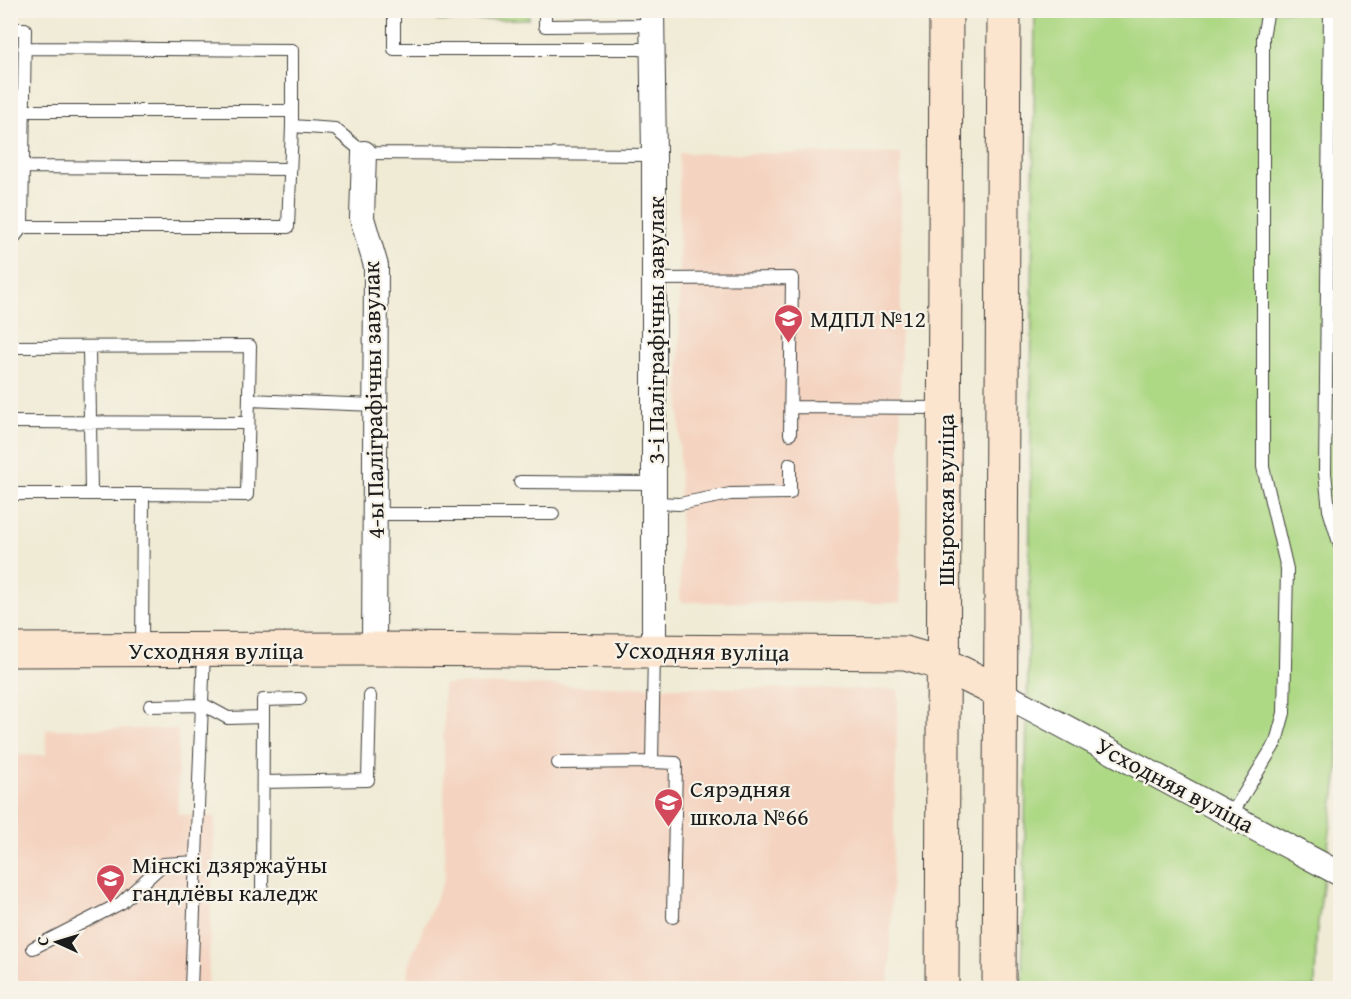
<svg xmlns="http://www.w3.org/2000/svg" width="1351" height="999" font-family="'Gentium Book Plus',serif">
  <rect width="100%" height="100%" fill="#f7f3e8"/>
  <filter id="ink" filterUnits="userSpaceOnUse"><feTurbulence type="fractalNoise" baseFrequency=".0167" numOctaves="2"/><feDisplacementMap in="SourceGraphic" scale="12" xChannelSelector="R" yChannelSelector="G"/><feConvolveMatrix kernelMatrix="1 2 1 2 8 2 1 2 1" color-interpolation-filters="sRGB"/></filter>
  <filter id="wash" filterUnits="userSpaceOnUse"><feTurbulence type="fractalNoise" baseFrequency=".008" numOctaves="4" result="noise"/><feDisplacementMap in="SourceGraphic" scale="24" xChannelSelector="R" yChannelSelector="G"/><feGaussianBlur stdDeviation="1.35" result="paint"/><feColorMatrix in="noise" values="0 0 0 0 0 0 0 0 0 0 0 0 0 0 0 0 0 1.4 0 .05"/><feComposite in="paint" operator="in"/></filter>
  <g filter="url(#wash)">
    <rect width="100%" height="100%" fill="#f0ebd5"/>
    <!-- built -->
    <path fill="#f4d3c0" d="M679 153 901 154 900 603 680 602Z
      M443 684 898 690 889 988H408V965L445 877Z
      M46 729H178V814L215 817 208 988H11V755H46Z"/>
    <!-- green -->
    <path fill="#add884" stroke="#647a50" stroke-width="1.5" d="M437 11H529V19L437 21Z
      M1035 11H1340L1338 770 1316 938 1315 988H1022L1029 609Z"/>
  </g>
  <g filter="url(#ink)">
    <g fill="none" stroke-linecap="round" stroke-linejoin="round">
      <defs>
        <path id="lane" d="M394 10V49H653
          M545 10V26L652 25
          M1330 10 1325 473 1329 510 1340 546
          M10 29H25L22 227H288L292 126 335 129 364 153 654 155
          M24 48 292 50V126
          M24 111H291
          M23 167 290 169
          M10 243 22 227
          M655 279 792 278 790 434
          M10 347 250 346 247 495 143 494
          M89 347 91 494
          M249 400 375 405
          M791 407 943 408
          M10 422 248 423
          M520 482 655 483
          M10 494H143L142 649
          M655 503 679 504 730 494 790 493V464
          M375 514H553
          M150 706 204 705 228 718 263 717 262 893
          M263 717V700L300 699
          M652 762 676 763 673 917
          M558 763 652 762 654 652
          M263 782 368 780 370 696
          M1231 815 1276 742 1284 713 1287 569 1263 467V37L1268 10
          M33 948 121 903 163 864 197 862
          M191 988 204 651"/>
        <path id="street" d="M652 10 654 155V650
          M364 153 362 218 376 266 374 649
          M1000 692 1340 874"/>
        <path id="secondary" d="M10 650 374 649 905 653 943 664 1000 692
          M942 988 946 10
          M999 988 1004 10"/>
      </defs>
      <!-- lane casing -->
      <use href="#lane" stroke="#3c3b38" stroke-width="14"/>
      <!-- street casing -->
      <use href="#street" stroke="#3c3b38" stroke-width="26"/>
      <!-- secondary casing -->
      <use href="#secondary" stroke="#3c3b38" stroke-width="35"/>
      <!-- lane -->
      <use href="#lane" stroke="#fff" stroke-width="12"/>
      <!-- street -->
      <use href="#street" stroke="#fff" stroke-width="24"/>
      <!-- secondary -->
      <use href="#secondary" stroke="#fce5cf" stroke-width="33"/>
    </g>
  </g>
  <!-- icons -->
  <defs>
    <symbol id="university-pin" viewBox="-11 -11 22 30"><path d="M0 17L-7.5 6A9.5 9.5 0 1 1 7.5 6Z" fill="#d1495b" stroke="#f7f3e8"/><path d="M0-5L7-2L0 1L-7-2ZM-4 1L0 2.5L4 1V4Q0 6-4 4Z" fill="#fff"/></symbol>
    <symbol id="school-pin" viewBox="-11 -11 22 30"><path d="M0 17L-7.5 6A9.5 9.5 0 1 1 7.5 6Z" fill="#d1495b" stroke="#f7f3e8"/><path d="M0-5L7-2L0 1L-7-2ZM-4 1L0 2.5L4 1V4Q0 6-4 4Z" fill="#fff"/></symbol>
  </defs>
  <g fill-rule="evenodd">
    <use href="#university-pin" x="772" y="302" width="33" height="45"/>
    <use href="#school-pin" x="652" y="786" width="33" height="45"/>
    <use href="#university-pin" x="94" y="862" width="33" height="45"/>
  </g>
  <g text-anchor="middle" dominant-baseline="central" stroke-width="4.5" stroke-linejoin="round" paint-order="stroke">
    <!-- poi labels -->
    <g font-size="24" fill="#1c1c1c" stroke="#f7f3e8" text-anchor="start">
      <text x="810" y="318">МДПЛ №12</text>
      <text x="690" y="788">Сярэдняя<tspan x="690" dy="28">школа №66</tspan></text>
      <text x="132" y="864">Мінскі дзяржаўны<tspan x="132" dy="28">гандлёвы каледж</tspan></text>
    </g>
    <!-- street labels -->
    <g font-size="24" fill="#1c1c1c" stroke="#f7f3e8">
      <text transform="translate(655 330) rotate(-90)">3-і Паліграфічны завулак</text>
      <text transform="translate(373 400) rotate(-91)">4-ы Паліграфічны завулак</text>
      <text transform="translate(945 500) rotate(-90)">Шырокая вуліца</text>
      <text x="216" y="650">Усходняя вуліца</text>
      <text transform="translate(702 651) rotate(1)">Усходняя вуліца</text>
      <text transform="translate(1175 785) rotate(28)">Усходняя вуліца</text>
    </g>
  </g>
  <!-- margin -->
  <rect width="1351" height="999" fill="none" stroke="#f7f3e8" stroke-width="36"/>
  <!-- north arrow -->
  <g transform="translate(57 942) rotate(274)" stroke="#f7f3e8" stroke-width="4.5" paint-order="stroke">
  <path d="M0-4.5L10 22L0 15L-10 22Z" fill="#1c1c1c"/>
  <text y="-9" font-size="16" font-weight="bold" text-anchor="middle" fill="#1c1c1c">С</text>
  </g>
</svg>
